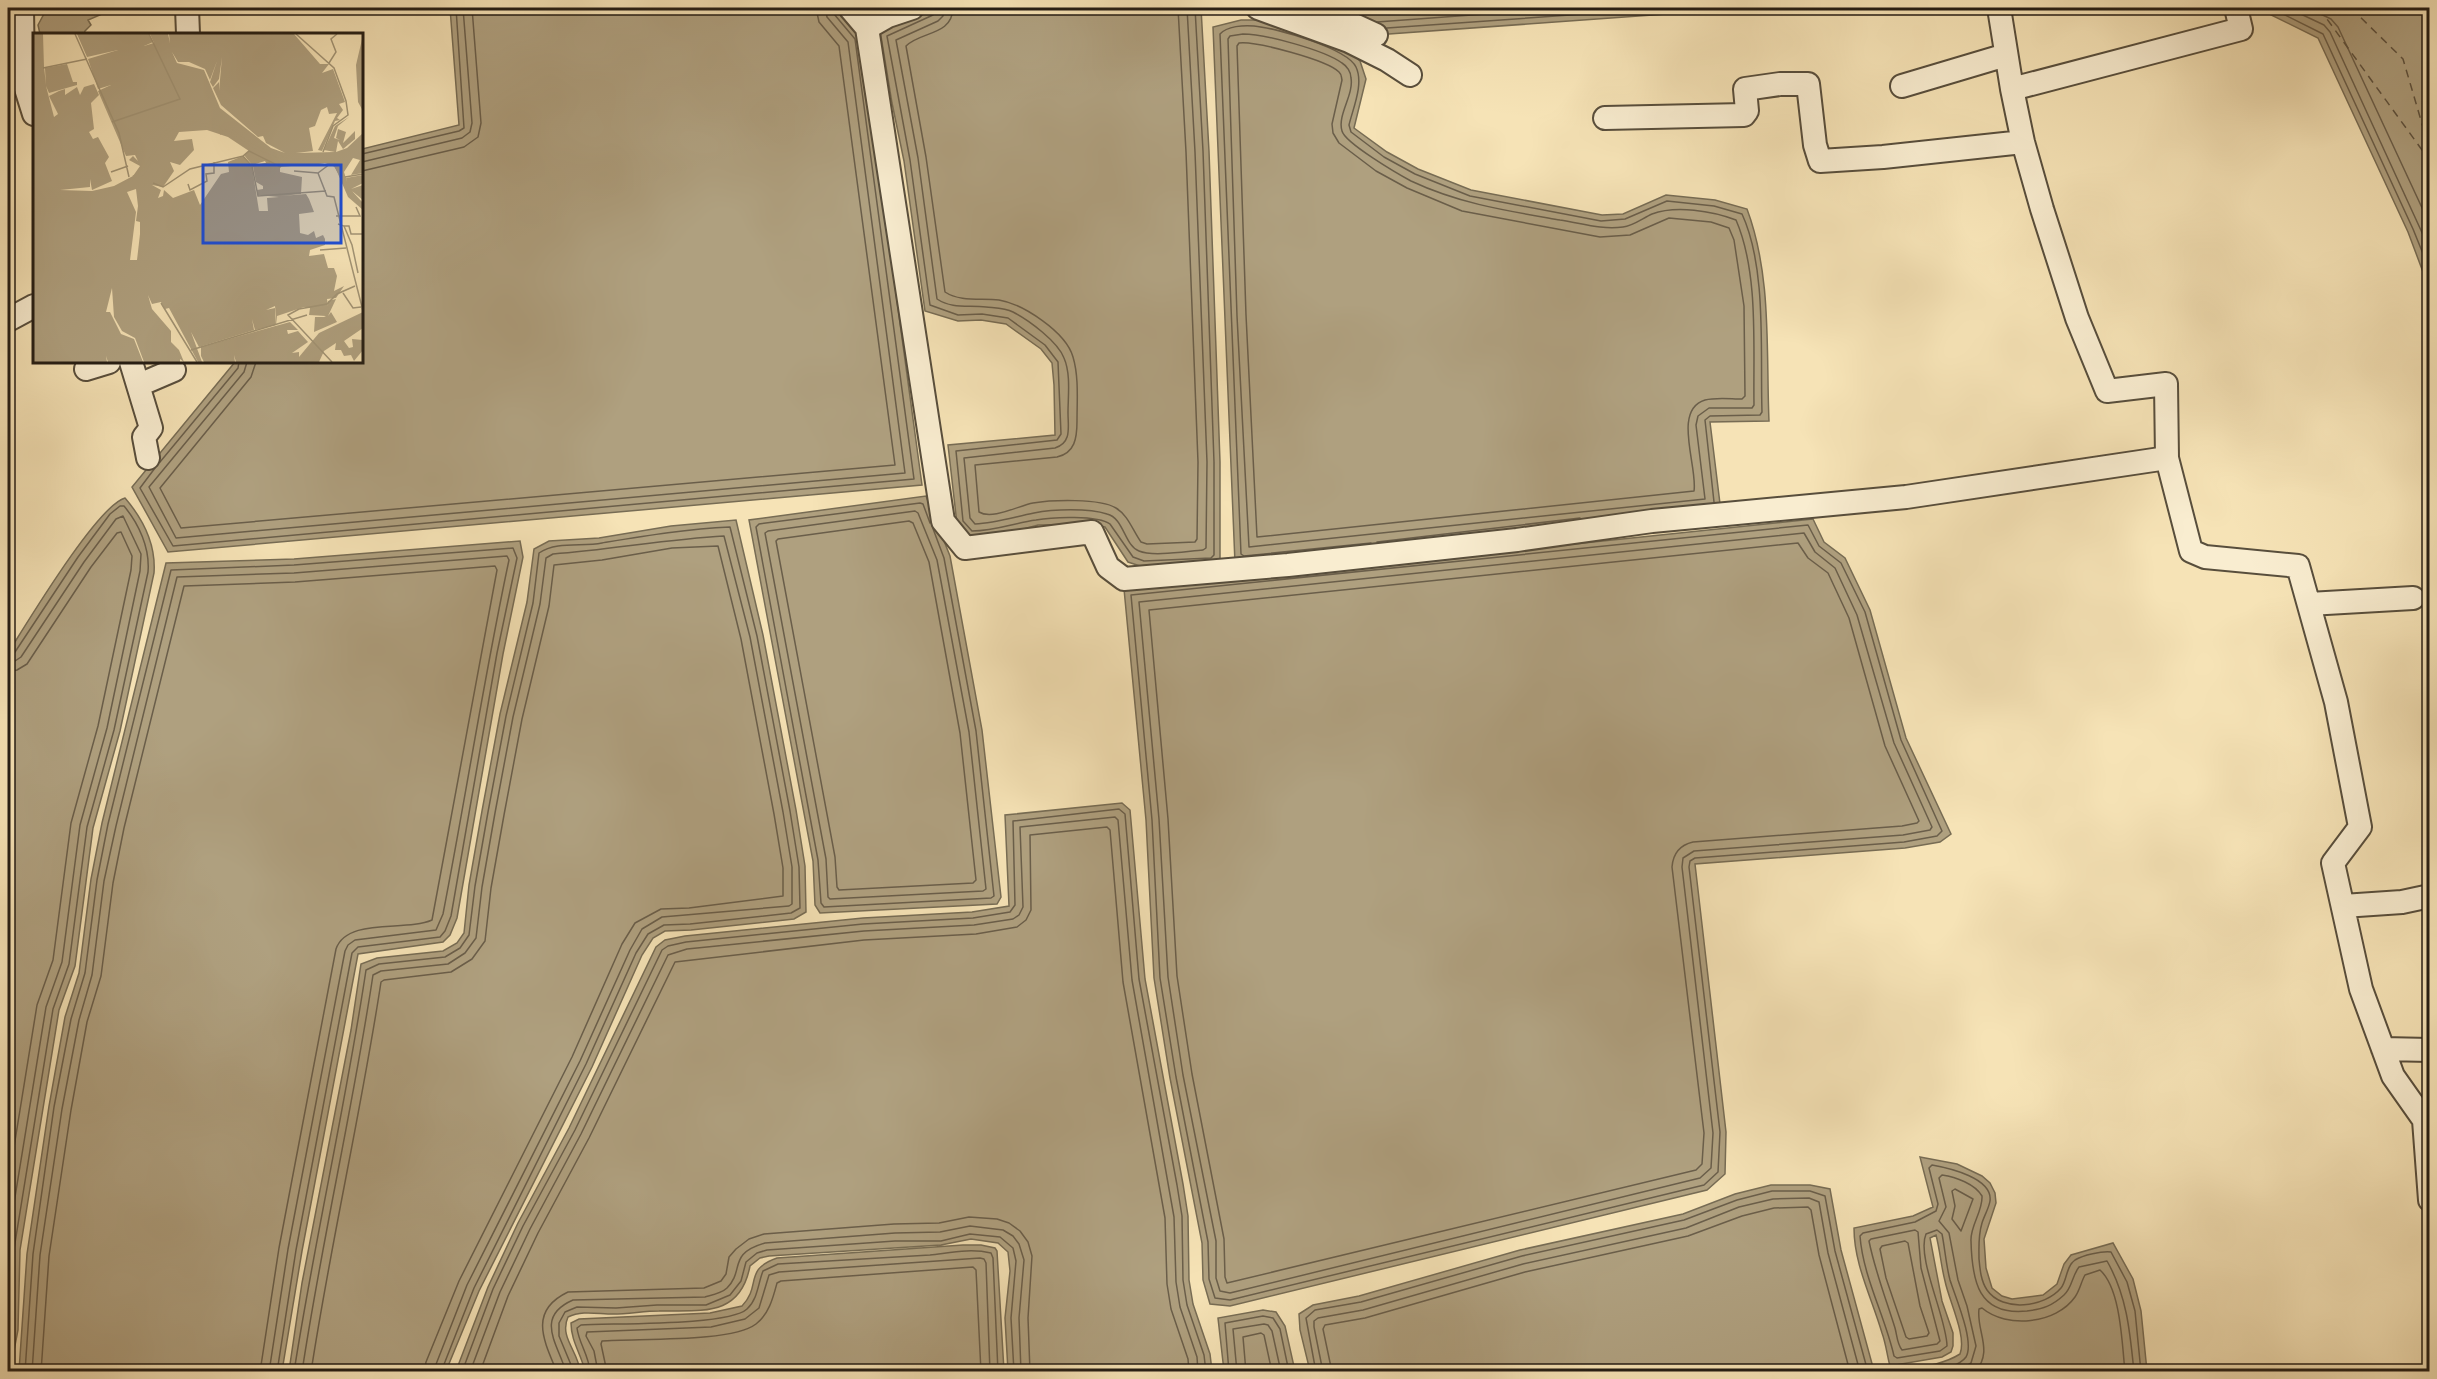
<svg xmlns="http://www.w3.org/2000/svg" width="2437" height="1379" font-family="Vollkorn,serif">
  <rect width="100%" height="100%" fill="#f6e3b6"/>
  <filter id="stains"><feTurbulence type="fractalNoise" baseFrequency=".00333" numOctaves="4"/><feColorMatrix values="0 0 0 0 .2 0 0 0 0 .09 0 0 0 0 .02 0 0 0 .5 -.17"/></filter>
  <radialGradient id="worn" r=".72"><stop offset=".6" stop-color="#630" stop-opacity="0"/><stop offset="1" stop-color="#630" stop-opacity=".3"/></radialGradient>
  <!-- water -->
  <path fill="#afa07f" stroke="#776c54" stroke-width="1.5" d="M42 8H101L102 14 88 20 91 25 85 31 84 34H40L38 25 46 10 43 11Z
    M450 8H836L861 36 922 485 168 552 132 487 235 362H362V149L459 125Z
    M940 8H1201L1209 151 1220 462V563L1143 567 1128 562 1105 527 1088 524 1038 525 994 537H967L957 524 948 445 1055 435 1054 385 1052 363 1041 349 1006 324 981 320 958 321 925 311 904 161 892 103 880 30Z
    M1275 8H1750L1361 36Z
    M2257 8H2429V288L2408 232 2318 38Z
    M1241 20H1257L1289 29 1350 51 1360 61 1366 79 1354 128 1387 152 1418 169 1471 190 1602 215 1623 214 1666 195 1715 200 1747 209C1772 276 1766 350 1769 421L1710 422 1721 512 1235 563 1213 27Z
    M926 496 950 556 982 730 1001 897 997 904 820 913 815 905 813 861 749 520Z
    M125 498C143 519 156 545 154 573L120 731 93 828 75 966 59 1010 20 1250 18 1330 10 1371H8V653C27 623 97 506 125 498Z
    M1813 519 1824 542 1845 558 1870 610 1906 738 1951 834 1940 842 1905 848 1695 864 1726 1132 1725 1174 1707 1190 1230 1306 1210 1304 1203 1280 1202 1243 1170 1078 1154 978 1146 820 1124 589 1259 577Z
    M736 520 763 635 796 810 805 866 806 912 794 919 691 930 665 931 653 938 642 955 592 1067 479 1291 446 1371H289L302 1283 351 1030 361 964 377 958 443 951 457 943 464 933 469 885 482 811 500 714 527 602 534 549 549 541 599 538 671 526Z
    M520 541 523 557 503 654 457 918 450 935 443 942 358 954 302 1251 282 1371H19L27 1254 49 1106 65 1017 79 973 91 879 102 823 166 563 294 559Z
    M1122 803 1130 810 1145 979 1183 1184 1188 1216 1189 1280 1193 1304 1210 1354 1212 1371H1008L1005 1318 1010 1271 1008 1252 998 1243 971 1239 941 1245 769 1256 760 1258 750 1266C740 1318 701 1310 659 1311 644 1311 629 1314 613 1314 598 1314 582 1310 568 1317 559 1337 578 1351 580 1371H456L488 1287 518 1223 569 1128 656 947 665 940 685 936 863 918 972 912 1009 906 1005 815Z
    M1920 1157 1957 1164 1982 1176 1990 1183 1995 1193 1996 1203 1984 1239 1986 1268 1992 1288 2002 1296 2012 1299 2043 1295 2057 1284 2064 1264 2071 1255 2113 1243 2133 1279 2141 1311 2147 1371H1895C1917 1367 1941 1366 1960 1354 1967 1336 1949 1301 1945 1281 1941 1266 1940 1250 1936 1235L1930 1238 1942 1301 1953 1333V1346L1951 1352 1942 1357 1890 1366C1887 1355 1886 1344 1882 1333 1872 1298 1854 1265 1854 1228L1913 1216 1933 1207Z
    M1771 1185H1810L1830 1189 1841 1250 1874 1371H1310L1300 1330 1299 1314 1313 1305 1359 1296 1520 1250 1683 1214 1735 1194Z
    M963 1245H981L995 1248 997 1251 1004 1371H585C581 1354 571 1341 571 1323L579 1319 710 1313 742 1306C762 1285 743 1270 777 1258Z
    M1263 1310 1276 1312 1285 1326 1295 1371H1224L1218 1318Z"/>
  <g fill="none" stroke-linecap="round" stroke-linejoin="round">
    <!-- shore -->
    <path stroke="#6a5e4a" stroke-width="1.5" d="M936 8 933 15 887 36 910 160 930 305 958 315 982 314 1008 318 1045 345 1058 362 1061 434 1057 440 956 451 963 521 972 531C995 531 1014 523 1036 520 1052 517 1098 515 1110 524L1133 557 1144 561 1211 558 1214 555V462L1203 151 1195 8
      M944 8 943 16 938 21 896 40 918 158 937 299C952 309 968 305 986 307 994 308 1005 308 1013 312 1029 320 1058 342 1064 358 1071 374 1068 396 1068 413 1068 427 1072 443 1055 448L964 458 970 518 975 524C995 523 1014 517 1034 513 1053 509 1089 508 1107 514 1124 518 1124 545 1139 551 1153 557 1188 551 1203 550L1206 548 1207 462 1195 152 1187 8
      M953 8C952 36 921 31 906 46L926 157 945 292C960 302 981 298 999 300 1023 304 1066 332 1073 357 1079 377 1077 401 1077 421 1077 438 1075 453 1057 457L975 465 979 512C992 520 1018 506 1033 503 1051 500 1100 498 1116 508 1128 515 1133 531 1141 542L1147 544 1195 542 1197 539 1198 462 1186 152 1178 8
      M2271 8 2323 34 2413 229 2430 271
      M2288 8 2324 25 2330 32 2430 250
      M2308 8 2331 19 2338 27 2430 225
      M1353 10 1364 14 1447 8
      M1377 22 1568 8
      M1387 28 1669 8
      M1243 34C1265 34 1324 50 1342 63 1347 66 1351 72 1351 78 1354 95 1337 115 1342 131 1345 143 1398 174 1411 181 1460 204 1508 211 1560 220 1581 223 1601 230 1623 227 1633 226 1643 218 1652 214 1676 205 1712 211 1736 220 1759 273 1753 348 1754 405L1752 408H1709L1698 416 1696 425 1705 499 1249 547 1237 316 1228 39 1230 36Z
      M1239 43C1256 41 1327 60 1339 72 1342 75 1341 76 1342 80L1332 124 1333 133 1339 143 1376 171 1407 188 1462 211 1600 237 1630 235 1669 218 1711 222 1729 228 1734 240 1744 306 1745 396 1742 399C1731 399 1716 397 1705 400 1672 410 1698 467 1694 491L1257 537 1246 315 1237 46Z
      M362 154 459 131 464 128 456 8
      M362 162 462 138 470 132 472 123 463 8
      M362 171 464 147 478 137 481 123 472 8
      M247 362 244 372 149 487 176 538 905 473 848 42 827 17 825 8
      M256 362 251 377 160 488 181 528 895 465 839 46 819 22 816 8
      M160 462 238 368 239 362
      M155 468 140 488 173 546 914 479 855 39 834 14 832 8
      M915 511 918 513 937 560 969 732 986 889 983 891 830 899 828 897 826 859 765 533 768 531Z
      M909 521 913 523 929 562 960 733 976 880 973 883 839 890 837 887 835 857 776 541 778 539Z
      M930 523 923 504 920 503 759 524 756 527 818 860 821 903 824 907 991 898 994 896 976 731 944 558 932 526
      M1808 525 1819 546 1841 563 1865 612 1901 740 1942 831 1937 836 1904 842 1695 858 1690 861 1689 867 1720 1132 1718 1172 1704 1185 1230 1300 1215 1298 1209 1279 1208 1242 1176 1077 1160 978 1152 820 1131 595Z
      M1804 533 1815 552 1835 568 1857 615 1894 743 1932 827 1930 830 1903 835 1694 851 1683 858 1682 867 1713 1133 1711 1168 1700 1178 1230 1293 1220 1291 1216 1278V1241L1183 1075 1168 977 1159 819 1139 602Z
      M1377 542 1580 518
      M1371 543 1244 556 1241 554 1220 34C1227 26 1244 25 1254 26 1275 28 1347 48 1356 67 1364 84 1353 108 1349 125L1351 132 1384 157 1415 174 1470 196 1601 221 1625 219 1667 201 1714 206 1742 214C1767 268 1760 352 1762 412L1760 415 1710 416 1705 420 1714 502
      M1798 543 1808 558 1828 573 1849 618 1885 746 1919 821 1917 823 1902 826 1693 842C1680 845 1673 854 1672 867L1704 1133 1702 1164 1696 1170 1227 1283 1225 1277 1224 1239 1192 1074 1177 976 1168 819 1149 610Z
      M8 655 15 652 78 557 110 514 120 506H124C139 524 150 548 148 572L114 730 87 827 69 964 53 1009 14 1249 12 1329 8 1352
      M8 663 15 661 21 657 84 562 116 519 123 516 141 554 140 571 107 728 80 825 62 962 46 1007 8 1240
      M8 672 17 670 27 664 91 567 117 533 121 532 132 556 131 570 98 726 71 823 53 960 37 1005 8 1184
      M1955 1189 1973 1199 1961 1231 1952 1219 1955 1206 1952 1191Z
      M1915 1230 1918 1232 1921 1268 1940 1341 1937 1344 1902 1350C1897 1344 1897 1335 1895 1328 1886 1299 1875 1271 1869 1241L1871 1239Z
      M1905 1241 1908 1243 1920 1306 1929 1333 1927 1336 1909 1339 1906 1337 1886 1278 1880 1249 1882 1246Z
      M25 1372 33 1254 54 1107 71 1019 85 973 97 880 108 824 171 570 294 565 513 548 517 558 497 653 451 916 445 931 440 937 358 947 352 953 296 1250 277 1372
      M32 1372 40 1255 62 1109 79 1020 92 975 104 881 116 826 177 577 294 573 507 556 509 560C484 677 466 796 443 914L436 930 355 940 348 945 345 951 288 1249 269 1372
      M41 1372 49 1256 71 1110 87 1022 101 976 113 883 124 828 184 586 295 582 495 566 497 570 432 920C406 932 347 917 336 949L279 1248 260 1372
      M294 1372C315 1237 346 1104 366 970L379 964 445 957 460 948 469 935 475 886 488 812 506 716 533 603 539 553C557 541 582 547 602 543 645 536 687 529 730 527L757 636 790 811 799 867 800 908 791 913 690 924 664 925 648 934 636 953 586 1064 474 1288 441 1372
      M302 1372C322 1239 353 1108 373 975L381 971 448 964 465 953 476 938 482 887 495 813 513 717 540 604 546 558 553 554C610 550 667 539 724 536L750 637 783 812 792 867V904L789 906 662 917 642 929 630 950 580 1061 467 1285 433 1372
      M311 1372C331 1241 361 1113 381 982L384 980 451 972 472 959 485 941 491 888 504 815 522 719 549 606 554 565 602 560 672 548 718 546 741 639 774 814 783 868V896L689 908 661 909 635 923 622 944 572 1057 459 1281 426 1362 424 1372
      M462 1372 493 1289 523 1226 575 1130 662 950 668 946 686 942 863 924 973 918 1010 912 1015 905 1013 821 1119 809 1125 814 1139 979 1177 1185 1182 1216 1183 1280 1187 1305 1204 1355 1206 1372
      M470 1372 500 1292 530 1229 581 1134 668 955 687 949 864 931 974 925 1013 919 1019 915 1023 907 1020 827 1115 817 1118 820 1132 980 1174 1217 1176 1282 1180 1307 1197 1357 1198 1372
      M480 1372 508 1296 538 1233 589 1138 675 962 864 940 976 934 1017 927 1026 920 1031 910 1030 835 1107 827 1110 830 1123 982 1165 1218 1167 1284 1171 1309 1188 1359 1189 1372
      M557 1372C544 1341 528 1311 568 1292L704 1288 721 1281 726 1274 729 1257 736 1249 749 1239 764 1234 894 1224 939 1223 969 1217 997 1219 1009 1223 1020 1231 1028 1242 1032 1256 1028 1318 1030 1372
      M566 1372C558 1344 534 1317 573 1300L705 1297C712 1295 722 1293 727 1288 745 1270 727 1254 765 1243L895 1233 940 1232 970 1226 1003 1230 1013 1236 1019 1244 1024 1260 1019 1318 1021 1372
      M574 1372 559 1336V1323L565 1312 577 1307 616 1308 657 1305H706L730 1295 741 1281 746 1262 757 1253 767 1250 895 1241H941L970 1234 1000 1237 1013 1248 1016 1261 1011 1318 1014 1372
      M590 1372C589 1355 579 1344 577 1328L581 1325C611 1323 729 1326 747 1309 758 1299 758 1283 763 1271L778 1264 930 1255C949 1253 970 1248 991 1253L993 1258 998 1372
      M598 1372 594 1351 586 1336 587 1332 711 1327 745 1319 759 1308 769 1275 779 1272 980 1258 984 1259 986 1263 990 1372
      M607 1372 601 1344 602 1341C636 1338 731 1343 756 1324 769 1314 773 1298 777 1283L781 1281 973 1267 976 1270 981 1372
      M1229 1372 1225 1323 1263 1316 1273 1318 1280 1329 1289 1372
      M1237 1372 1233 1329 1264 1324 1268 1325 1272 1331 1281 1372
      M1246 1372 1243 1337 1261 1333 1264 1335 1272 1372
      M1316 1372 1306 1318 1315 1310 1361 1302 1522 1256 1684 1220 1737 1200 1772 1191H1810L1825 1196 1835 1251 1868 1372
      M1323 1372 1314 1327V1321L1318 1318 1363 1310 1523 1264 1686 1228 1739 1207 1773 1199 1809 1198 1819 1202 1828 1253 1860 1372
      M1332 1372 1323 1329 1325 1325 1365 1318 1525 1272 1688 1236 1742 1216 1774 1208 1808 1207 1811 1210 1819 1255 1850 1372
      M1927 1372C1938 1370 1959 1367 1966 1357 1975 1342 1955 1296 1950 1280 1946 1265 1945 1249 1942 1234L1937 1230 1926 1234C1916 1257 1947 1319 1947 1346L1940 1351 1897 1358 1894 1356C1885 1316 1863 1277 1860 1236L1863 1233 1915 1222 1936 1211 1938 1204 1929 1168 1932 1165C1949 1168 1993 1178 1990 1201 1989 1208 1984 1216 1982 1223 1978 1236 1979 1246 1979 1259 1980 1270 1981 1281 1987 1290 2003 1313 2045 1307 2061 1288 2067 1281 2066 1266 2075 1260 2083 1255 2102 1251 2111 1252L2127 1282 2135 1311 2141 1372
      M1957 1372 1971 1363 1976 1346 1967 1306 1958 1280 1949 1233 1939 1221 1946 1207 1939 1178 1942 1175C1956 1177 1975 1184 1982 1196 1983 1211 1970 1226 1971 1241 1972 1281 1978 1316 2027 1311 2043 1309 2052 1306 2064 1295 2072 1288 2072 1276 2079 1267L2107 1261C2127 1296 2130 1332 2134 1372
      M1975 1372C1994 1351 1976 1331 1979 1309L1982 1308C2007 1329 2056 1324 2075 1297 2080 1290 2081 1282 2085 1275L2100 1270C2121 1289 2122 1344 2125 1372"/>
    <!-- ferry -->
    <path stroke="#5c513f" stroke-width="1.5" stroke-dasharray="8 6" stroke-linecap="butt" d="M2319 8 2430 161
      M2351 8 2403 59 2430 151"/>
    <defs>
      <path id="minor" d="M22 8 23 79 34 114
        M187 8 188 34
        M850 8 867 28 943 521 965 548 1092 532 1108 567 1124 579 1288 565 1517 540 1652 521 1906 497 2167 458
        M1258 8 1349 41 1387 60 1410 75
        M1317 8 1376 35
        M1999 8 2012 89
        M2236 8 2241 29 2012 89 2023 142 2042 209 2077 318 2107 391 2166 384 2167 458 2191 551 2205 557 2298 566 2336 702 2360 827 2333 863 2361 989 2393 1076 2424 1120 2430 1200
        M867 28 888 16 912 8
        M1902 86 2006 55
        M1605 118 1744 115 1747 111 1745 89 1780 84H1808L1815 145 1820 161 1883 157 2023 142
        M8 320 34 306
        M131 362 151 428 144 437 148 458
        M86 369 109 362
        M139 385 174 370
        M2309 604 2413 598
        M2343 906 2402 902 2430 896
        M2383 1049 2430 1050"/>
    </defs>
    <!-- minor casing -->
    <use href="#minor" stroke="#584e3c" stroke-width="26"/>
    <!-- minor -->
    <use href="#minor" stroke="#f9edd0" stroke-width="22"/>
  </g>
  <!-- overview -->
  <g transform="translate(33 33)">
    <rect width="330" height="330" fill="#f6e3b6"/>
    <path d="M0 1H10L11 34 13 52 12 35 34 31 40 49H44V52L16 60 13 53 21 84 25 81 16 63 26 58 32 56V62L44 54 47 62 51 54 61 51 66 62 58 70 61 96 56 99 60 106 65 104 76 124 72 130 79 148 59 157 57 146V154L27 157 59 158 81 153 100 143 107 133 96 127 100 123 105 128 102 122 93 123 65 58 78 52 65 56 55 26 85 17 54 24 44 1H116L120 9 111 13 121 10 117 1H135L137 10 136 1H261L287 31H296L289 40 300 36 312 69 306 71 310 77 304 85 307 87 302 88 289 118 285 117 304 80 296 81 294 74 288 77 282 93 276 95 280 118 263 120 302 119 291 117 302 93 316 84 305 93 301 105 307 107 303 105 305 96 313 99 310 110 322 98V106L310 116 305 108 303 119 314 115 330 100V140L318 142 327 127 320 125 311 139 314 149 313 145 330 142V150L318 156 330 152V167L319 158 330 170V177L315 164 302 134 292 130 247 134V139L269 144 268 161 248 163 273 161 276 166 281 179 266 181 267 200 275 202 281 198 283 205 290 202 292 206V212L277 217 276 223 291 221 295 235H301L304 243 301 258 311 253 303 265 294 266 295 273V268L303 266 295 283 298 279 304 289 281 299 282 284H291L293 283 276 282 277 275 271 274 244 283V292L242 273 233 277 242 275 243 292 222 297 219 286 221 297 166 314 158 299 169 329H165L136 275 132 276 128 269 119 271 115 262 119 276 138 298V309L146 317 151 329 147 326V329H111L102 305 89 298 81 284 79 255 73 279H77L88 301 101 306 110 329H75L73 323 74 329H0ZM139 19 145 29H156L172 36 177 47 184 28 177 49 180 54 186 46 189 24 186 58V49L180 55 188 72 225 104 230 103 233 110 252 120 238 115 187 75 171 37 144 30ZM174 97 195 104 216 118 211 122 219 132 232 128 233 130 220 133 223 149 230 153V156L224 157 225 162 246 164 234 165 235 178H226L219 134 210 123 195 129 196 139 188 141 167 172 161 157 140 165 131 157 130 163 125 165 128 157 119 152 130 154 141 138 137 129 147 132 161 117 159 106 141 108 146 99ZM103 156 105 173 103 188 107 189V201L104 227H97L103 179 94 159ZM330 2V78L325 69 323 32ZM330 279V295L311 308 316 315 320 314 319 306 330 307V317L321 328 318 322 311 323 308 317H302L303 310 291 318 286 329H203L201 322 202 329H171L168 323V314L257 289 265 297H254L255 301 265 298 275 309 259 320 266 319V324L286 300Z" fill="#afa07f" fill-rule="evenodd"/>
    <path fill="none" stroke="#afa07f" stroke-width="3" d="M100 144 110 141 130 101 149 89 185 94 188 100 197 97 220 113 254 127 283 130 299 127 323 168 330 172"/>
    <path fill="none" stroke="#a29475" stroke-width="1.5" d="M42 1 86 100 96 144M263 1 301 35 313 68 315 82 300 93 290 119M296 30 303 19 298 6 304 1M10 35 54 26M79 89 147 66 116 1M210 123 216 118 248 134M297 131 285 140 294 163 301 164 330 278M219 133 237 130M261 138 285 140M78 139 95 133M312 144 330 141M120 150 130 154 157 136 210 123 219 133 225 163 293 158M155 151 157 157 174 148 173 141 181 140V129M303 183H327L323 174M305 191 311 193 319 212 325 240M311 193H316L318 201H330M287 217 313 215M310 260 320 275 328 274M128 270 164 329M158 317 274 282M299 329 255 282 266 276 294 271 304 261 322 253"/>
    <path fill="#1d4ed8" fill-opacity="0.15" stroke="#1d4ed8" stroke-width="3" d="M170 132H308V210H170Z"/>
    <rect width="330" height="330" fill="none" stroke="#241d14" stroke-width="3"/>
  </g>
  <!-- margin -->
  <rect width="2437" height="1379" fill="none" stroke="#f6e3b6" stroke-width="30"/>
  <rect x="9" y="9" width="2419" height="1361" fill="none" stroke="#241d14" stroke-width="3"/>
  <rect x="15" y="15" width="2407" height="1349" fill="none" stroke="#241d14" stroke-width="1.5"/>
  <rect width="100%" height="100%" filter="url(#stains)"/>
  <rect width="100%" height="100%" fill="url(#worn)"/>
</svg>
